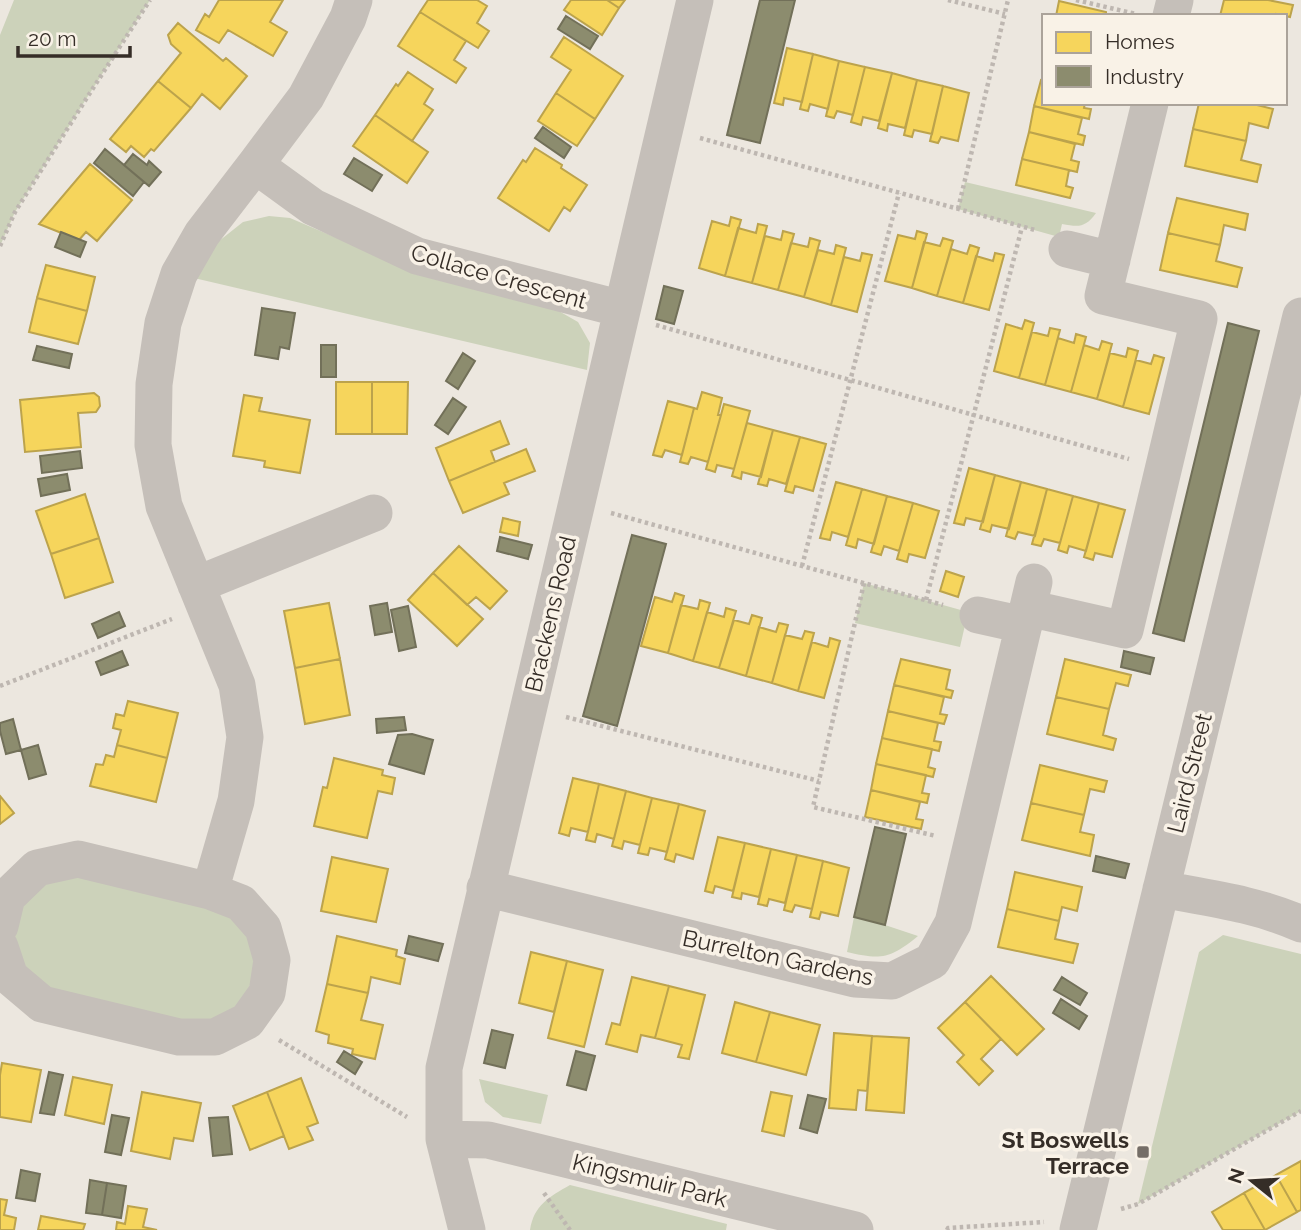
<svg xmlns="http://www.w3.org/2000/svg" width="1301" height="1230" font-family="Raleway,sans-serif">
  <rect width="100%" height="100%" fill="#ece7df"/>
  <!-- green -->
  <path fill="#ccd2ba" d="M14 0H150L88 96 15 212 0 246V35Z
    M965 182 1096 213C1085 228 1079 227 1062 224L1059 237 958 209Z
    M269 216 290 218 412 270 557 310 578 322 590 343 587 370 194 278 214 245 243 222Z
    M864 583 968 612 960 647 855 623Z
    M79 874 211 906 232 917 246 934 254 955 253 978 244 999 227 1015 205 1023H183L51 991 30 978 12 933 18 909 54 877Z
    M854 917 885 925 918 936C890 959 881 960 847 952Z
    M1223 935 1301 954V1111L1138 1204 1199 952Z
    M479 1079 548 1095 541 1124 503 1117 485 1102Z
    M570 1185 727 1224 726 1230H530C534 1205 549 1197 570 1185Z"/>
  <!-- homes -->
  <path fill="#f6d55c" stroke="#bca34c" stroke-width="2" d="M219 0H283L270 22 287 32 273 56 228 30 219 43 196 30 205 14 209 17Z
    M428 0H477L487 6 477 23 489 31 478 48 420 12Z
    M571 0H607L619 8 602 35 564 10Z
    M607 0H625L619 8Z
    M1224 0H1268L1293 5 1290 17 1276 14 1275 16H1220Z
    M1059 1 1106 12V16H1056Z
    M420 12 466 41 454 60 466 68 456 83 398 46Z
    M178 23 223 61 226 58 247 76 220 109 202 94 191 108 158 81 181 53 171 44 168 35Z
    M564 37 623 76 595 119 556 93 571 70 551 57Z
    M787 48 813 54 802 102 784 98 783 105 774 103Z
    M813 54 839 61 828 109 810 104 808 111 800 109Z
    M839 61 865 67 853 115 837 111 834 118 826 116Z
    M865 67 892 73 879 121 863 117 861 125 851 122Z
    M408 72 433 89 424 104 433 110 412 141 375 115 396 84 398 86Z
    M892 73 917 80 905 128 888 124 887 131 878 128Z
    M917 80 943 86 932 134 914 130 912 137 904 135Z
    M1041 80 1044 81V103H1085L1084 108 1091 109 1089 119 1034 106Z
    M158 81 191 108 154 151 151 149 144 157 131 146 126 152 110 139Z
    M943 86 969 93 958 141 941 137 938 143 930 141Z
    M556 93 595 119 577 146 538 121Z
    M1199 103H1249L1273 109 1268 128 1249 123 1246 141 1193 129Z
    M1034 106 1082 118 1078 134 1085 136 1083 145 1029 132Z
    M375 115 428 152 407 183 353 146Z
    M1193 129 1246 141 1241 160 1261 165 1257 182 1185 166Z
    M1029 132 1075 144 1071 160 1079 162 1077 172 1022 159Z
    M535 148 562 165 561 168 587 185 570 211 564 207 549 231 498 198 523 160 526 162Z
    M1022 159 1069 170 1066 186 1073 188 1070 198 1016 185Z
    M90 164 132 200 97 241 86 232 79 240 39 224Z
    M1177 198 1248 214 1245 230 1224 225 1220 245 1168 233Z
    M731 217 741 220 725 276 699 268 712 221 729 226Z
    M758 224 767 226 752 283 725 276 738 228 756 233Z
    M783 231 794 234 778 290 752 283 765 236 781 240Z
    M917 231 927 234 912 288 885 281 898 235 915 239Z
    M1168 233 1220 245 1216 261 1242 268 1237 287 1160 270Z
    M810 238 820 241 804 297 778 290 791 243 808 247Z
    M943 238 953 241 937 296 912 288 924 242 940 246Z
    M836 245 846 248 831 305 804 297 818 250 834 254Z
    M970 245 979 248 963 303 937 296 951 249 967 254Z
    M862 253 872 255 857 312 831 305 844 257 860 261Z
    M995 253 1004 255 989 310 963 303 976 256 993 261Z
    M46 265 95 277 87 311 37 298Z
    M37 298 87 311 78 344 29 332Z
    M1025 320 1034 323 1019 378 994 371 1006 324 1022 329Z
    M1050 328 1060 330 1045 385 1019 378 1032 332 1048 336Z
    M1076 334 1086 337 1071 392 1045 385 1058 338 1074 343Z
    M1102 341 1112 344 1097 399 1071 392 1084 345 1099 350Z
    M1128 348 1138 351 1123 407 1097 399 1110 353 1126 357Z
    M1154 355 1164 358 1149 414 1123 407 1136 360 1151 364Z
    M336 382H372V434H336Z
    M372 382H408L407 434H372Z
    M702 392 722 398 718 415H721L708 462 691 457 688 464 680 462 694 408 697 409Z
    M94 393 99 397 100 406 96 412 78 413 81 447 25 452 20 400Z
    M244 395 262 398 259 411 310 420 300 473 264 467 265 461 233 456Z
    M668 401 694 408 682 455 665 450 662 457 653 455Z
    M724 404 750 411 734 469 717 465 715 472 706 469Z
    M500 421 509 444 491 451 495 462 449 481 436 448Z
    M747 423 773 430 761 477 742 472 741 479 732 476Z
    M773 430 800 437 786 484 769 479 767 486 758 484Z
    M800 437 826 444 813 491 795 486 793 493 785 491Z
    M526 449 535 471 504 483 509 494 463 513 449 481Z
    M969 468 995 475 983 522 966 518 964 525 954 523Z
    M995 475 1021 482 1009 529 992 525 990 532 980 529Z
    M836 482 862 489 848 537 832 532 830 540 820 538Z
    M1021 482 1047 489 1035 536 1018 532 1015 539 1006 536Z
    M862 489 887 496 874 544 858 539 856 548 846 545Z
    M1047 489 1073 496 1060 543 1044 539 1041 546 1032 544Z
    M85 494 99 538 51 554 36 511Z
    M887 496 913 503 899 551 884 546 881 555 871 552Z
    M1073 496 1099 503 1086 551 1069 546 1067 553 1058 550Z
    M913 503 939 511 925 558 909 554 907 562 897 559Z
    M1099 503 1125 510 1112 557 1095 553 1093 560 1084 557Z
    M503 518 520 522 518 536 500 532Z
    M99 538 113 582 65 598 51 554Z
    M459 546 507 591 490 609 476 597 467 605 433 573Z
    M946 571 964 577 958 597 940 591Z
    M433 573 483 619 457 646 408 600Z
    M675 593 684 596 668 653 641 646 655 597 672 602Z
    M700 600 710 603 693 661 668 653 681 605 698 609Z
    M329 603 340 659 295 668 284 611Z
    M726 608 736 611 719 668 693 661 707 612 724 617Z
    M752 615 762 618 746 676 719 668 734 620 749 624Z
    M779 623 788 625 772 683 746 676 759 627 776 632Z
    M805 631 814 633 798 691 772 683 785 635 802 639Z
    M830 638 840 641 824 698 798 691 812 642 828 647Z
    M340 659 350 715 305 724 295 668Z
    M901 659 950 670 946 689 953 691 951 698 894 685Z
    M1065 659 1131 675 1128 686 1116 683 1109 709 1056 697Z
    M894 685 944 697 940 714 947 715 944 724 888 711Z
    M1056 697 1109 709 1103 735 1116 739 1113 750 1047 734Z
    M128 701 178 713 167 758 117 745 121 730 113 728 116 714 124 716Z
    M888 711 938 723 934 741 941 742 939 751 882 738Z
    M882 738 932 749 928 767 935 769 933 777 876 764Z
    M117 745 167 758 156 802 90 786 96 764 103 765 106 755 114 757Z
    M334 758 383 770 382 775 395 778 392 794 378 791 367 838 314 826 323 787 327 788Z
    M876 764 926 775 922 793 929 794 927 803 871 790Z
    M1040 765 1107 781 1104 792 1090 789 1084 815 1031 803Z
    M573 778 599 784 588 832 571 828 569 836 559 833Z
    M599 784 626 791 614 839 597 834 595 842 586 840Z
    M871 790 920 802 916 819 923 820 921 829 865 817Z
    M626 791 652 798 640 845 624 841 622 849 612 846Z
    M0 796 14 813 0 824Z
    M652 798 679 804 667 852 650 848 648 855 638 853Z
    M1031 803 1084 815 1080 832 1094 835 1090 856 1022 840Z
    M679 804 705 811 693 859 676 854 674 862 665 859Z
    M718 837 745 843 733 891 715 886 713 893 705 891Z
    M745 843 771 849 759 897 742 893 741 899 732 897Z
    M771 849 797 855 785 903 769 899 767 906 758 904Z
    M797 855 823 861 812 909 795 905 792 912 784 910Z
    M332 857 388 869 376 922 321 911Z
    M823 861 849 868 838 916 821 912 819 919 810 917Z
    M1015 872 1082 887 1077 911 1062 907 1059 921 1007 909Z
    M1007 909 1059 921 1055 939 1078 944 1073 963 998 947Z
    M337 936 397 950 396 956 405 959 400 984 371 977 368 993 327 984Z
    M531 952 567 961 554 1012 519 1003Z
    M567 961 603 970 584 1047 548 1038Z
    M991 976 1044 1029 1017 1055 965 1002Z
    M632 977 669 986 655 1038 641 1035 637 1052 606 1044 612 1023 620 1025Z
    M327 984 368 993 361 1020 383 1025 375 1059 352 1054 353 1049 328 1043 329 1035 316 1031Z
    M669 986 705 995 689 1059 678 1057 682 1045 655 1038Z
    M735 1002 770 1012 756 1062 722 1053Z
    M965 1002 1001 1039 981 1059 993 1071 979 1085 957 1062 964 1055 938 1028Z
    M770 1012 820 1025 806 1075 756 1062Z
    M834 1033 872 1036 867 1091 858 1090 856 1110 829 1108Z
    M872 1036 909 1038 904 1113 866 1110Z
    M2 1063 41 1070 31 1122 0 1117V1075Z
    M73 1077 112 1085 104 1124 65 1115Z
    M301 1078 318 1123 307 1127 313 1140 289 1149 267 1092Z
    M142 1092 201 1103 193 1141 174 1138 170 1159 131 1151Z
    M267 1092 284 1136 250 1150 233 1106Z
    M771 1092 792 1096 784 1136 762 1131Z
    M1301 1161V1210L1297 1212 1276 1175Z
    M1276 1175 1297 1212 1265 1230 1244 1193Z
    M1244 1193 1265 1230H1223L1212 1212Z
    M0 1199 7 1200 4 1215 16 1218 14 1230H0Z
    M128 1206 147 1209 143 1227 157 1230H116L117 1222 125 1224Z
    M41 1216 85 1224 83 1230H38Z"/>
  <!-- industry -->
  <path fill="#8c8c6e" stroke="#727059" stroke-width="2" d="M760 0H795L760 143 727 135Z
    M566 16 598 36 590 49 558 29Z
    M543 127 571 147 564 158 535 138Z
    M105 149 144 182 133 196 94 163Z
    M133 154 147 165 149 161 161 172 149 186 124 165Z
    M354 158 382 175 372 191 344 174Z
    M61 232 86 242 80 257 55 247Z
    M664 286 683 291 674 324 656 319Z
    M262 308 295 313 289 349 280 347 278 359 255 355Z
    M1228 323 1259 331 1184 641 1153 633Z
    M321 345H336V377H321Z
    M37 346 72 354 69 368 33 360Z
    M463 353 475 361 458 389 446 381Z
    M453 398 466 407 448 434 435 425Z
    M80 451 82 468 42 473 40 456Z
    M67 474 70 490 41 496 38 479Z
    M632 535 666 544 617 726 583 716Z
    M500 537 532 545 528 559 497 551Z
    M387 603 392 632 375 635 370 606Z
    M408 606 416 647 399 651 391 610Z
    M119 612 125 626 98 638 92 624Z
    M122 651 128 665 101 675 96 662Z
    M1124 651 1154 658 1150 674 1121 667Z
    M404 717 406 730 377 733 376 719Z
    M13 719 21 750 6 754 0 731V723Z
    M412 734 433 740 424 774 389 764 398 735Z
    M38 745 46 774 29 779 21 750Z
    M875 827 906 834 885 925 854 917Z
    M1096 856 1129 864 1125 878 1093 871Z
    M409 936 443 944 438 961 405 953Z
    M1062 977 1087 993 1080 1005 1054 990Z
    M1061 999 1087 1016 1079 1029 1053 1013Z
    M492 1030 513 1035 505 1068 484 1063Z
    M344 1051 362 1062 355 1074 337 1062Z
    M576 1051 595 1056 586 1090 567 1085Z
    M49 1072 63 1075 54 1115 40 1113Z
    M808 1095 826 1099 817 1133 800 1128Z
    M112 1115 129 1118 121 1155 105 1152Z
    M228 1117 232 1154 213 1156 209 1118Z
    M21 1170 40 1174 35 1201 16 1198Z
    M90 1180 107 1183 102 1215 86 1213Z
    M107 1183 126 1186 121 1218 102 1215Z"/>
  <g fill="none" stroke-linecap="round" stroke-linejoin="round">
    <!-- path -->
    <path stroke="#beb7b1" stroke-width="4.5" stroke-dasharray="3.5 3.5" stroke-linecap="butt" d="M948 0 1005 14
      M1076 0 1136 14
      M700 138 1035 230
      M958 209 1008 0
      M0 246 15 212 88 96 150 0
      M656 325 1129 459
      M611 513 943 605
      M802 566 899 193
      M864 583 813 807 936 836
      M926 600 1022 227
      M0 686 172 619
      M566 717 819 781
      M279 1040 407 1117
      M544 1193 570 1230
      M1121 1209 1138 1204 1301 1111
      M947 1230 948 1228 1044 1222"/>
    <!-- minor -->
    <path stroke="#c5bfb9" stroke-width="37" d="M354 0 348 18 306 97 255 165 313 207 417 256 622 309
      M1171 16 1175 0
      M1067 249 1112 260
      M196 585 374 513
      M1028 608 1125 630 1199 319 1103 296 1150 103
      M978 615 1024 625
      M485 888 855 979 892 981 932 961 953 923 1034 582
      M1161 889C1208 898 1257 904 1301 924
      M210 891 236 801 245 737 237 685 164 506 153 445 154 384 163 323 179 274 202 234 255 165
      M0 926 7 897 37 868 78 859 210 891 241 903 263 928 272 960 267 993 247 1021 215 1037H179L42 1004 10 977 0 947
      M444 1139 488 1140 855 1230
      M467 1230 444 1139V1068L695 0
      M1078 1230 1301 316"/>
  </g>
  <!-- markers -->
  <rect fill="#756e67" stroke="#f9f2e7" stroke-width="2.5" x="1136" y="1145" width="14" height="14" rx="3.5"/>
  <g text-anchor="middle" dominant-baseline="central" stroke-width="7" stroke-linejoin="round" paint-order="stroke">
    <!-- street labels -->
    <g font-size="23" fill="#352d27" stroke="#f9f2e7">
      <text transform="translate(499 276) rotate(16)">Collace Crescent</text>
      <text transform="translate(550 614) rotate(-77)">Brackens Road</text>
      <text transform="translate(1189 773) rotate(-76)">Laird Street</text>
      <text transform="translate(778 957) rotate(12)">Burrelton Gardens</text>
      <text transform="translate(650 1180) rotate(14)">Kingsmuir Park</text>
    </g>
    <!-- poi labels -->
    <g font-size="23" font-weight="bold" fill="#352d27" stroke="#f9f2e7" text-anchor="end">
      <text x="1129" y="1139">St Boswells<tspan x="1129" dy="26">Terrace</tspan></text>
    </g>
  </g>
  <!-- legend -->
  <rect x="1042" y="14" width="245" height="91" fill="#f9f2e7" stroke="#aba39a" stroke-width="2"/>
  <rect x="1056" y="32" width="35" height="21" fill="#f6d55c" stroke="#aba39a" stroke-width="2"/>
  <text x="1105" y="49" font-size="21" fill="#352d27">Homes</text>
  <rect x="1056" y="66" width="35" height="21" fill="#8c8c6e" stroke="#aba39a" stroke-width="2"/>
  <text x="1105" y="84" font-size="21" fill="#352d27">Industry</text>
  <!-- north arrow -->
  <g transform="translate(1252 1181) rotate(288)" stroke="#f9f2e7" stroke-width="5" paint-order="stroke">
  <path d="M0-5L12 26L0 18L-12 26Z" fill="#352d27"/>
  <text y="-10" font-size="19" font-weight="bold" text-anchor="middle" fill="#352d27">N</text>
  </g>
  <!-- scale -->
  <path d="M18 46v10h112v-10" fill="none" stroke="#352d27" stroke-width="3.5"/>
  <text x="28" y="46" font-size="21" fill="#352d27" stroke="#f9f2e7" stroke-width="5" paint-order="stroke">20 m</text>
</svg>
